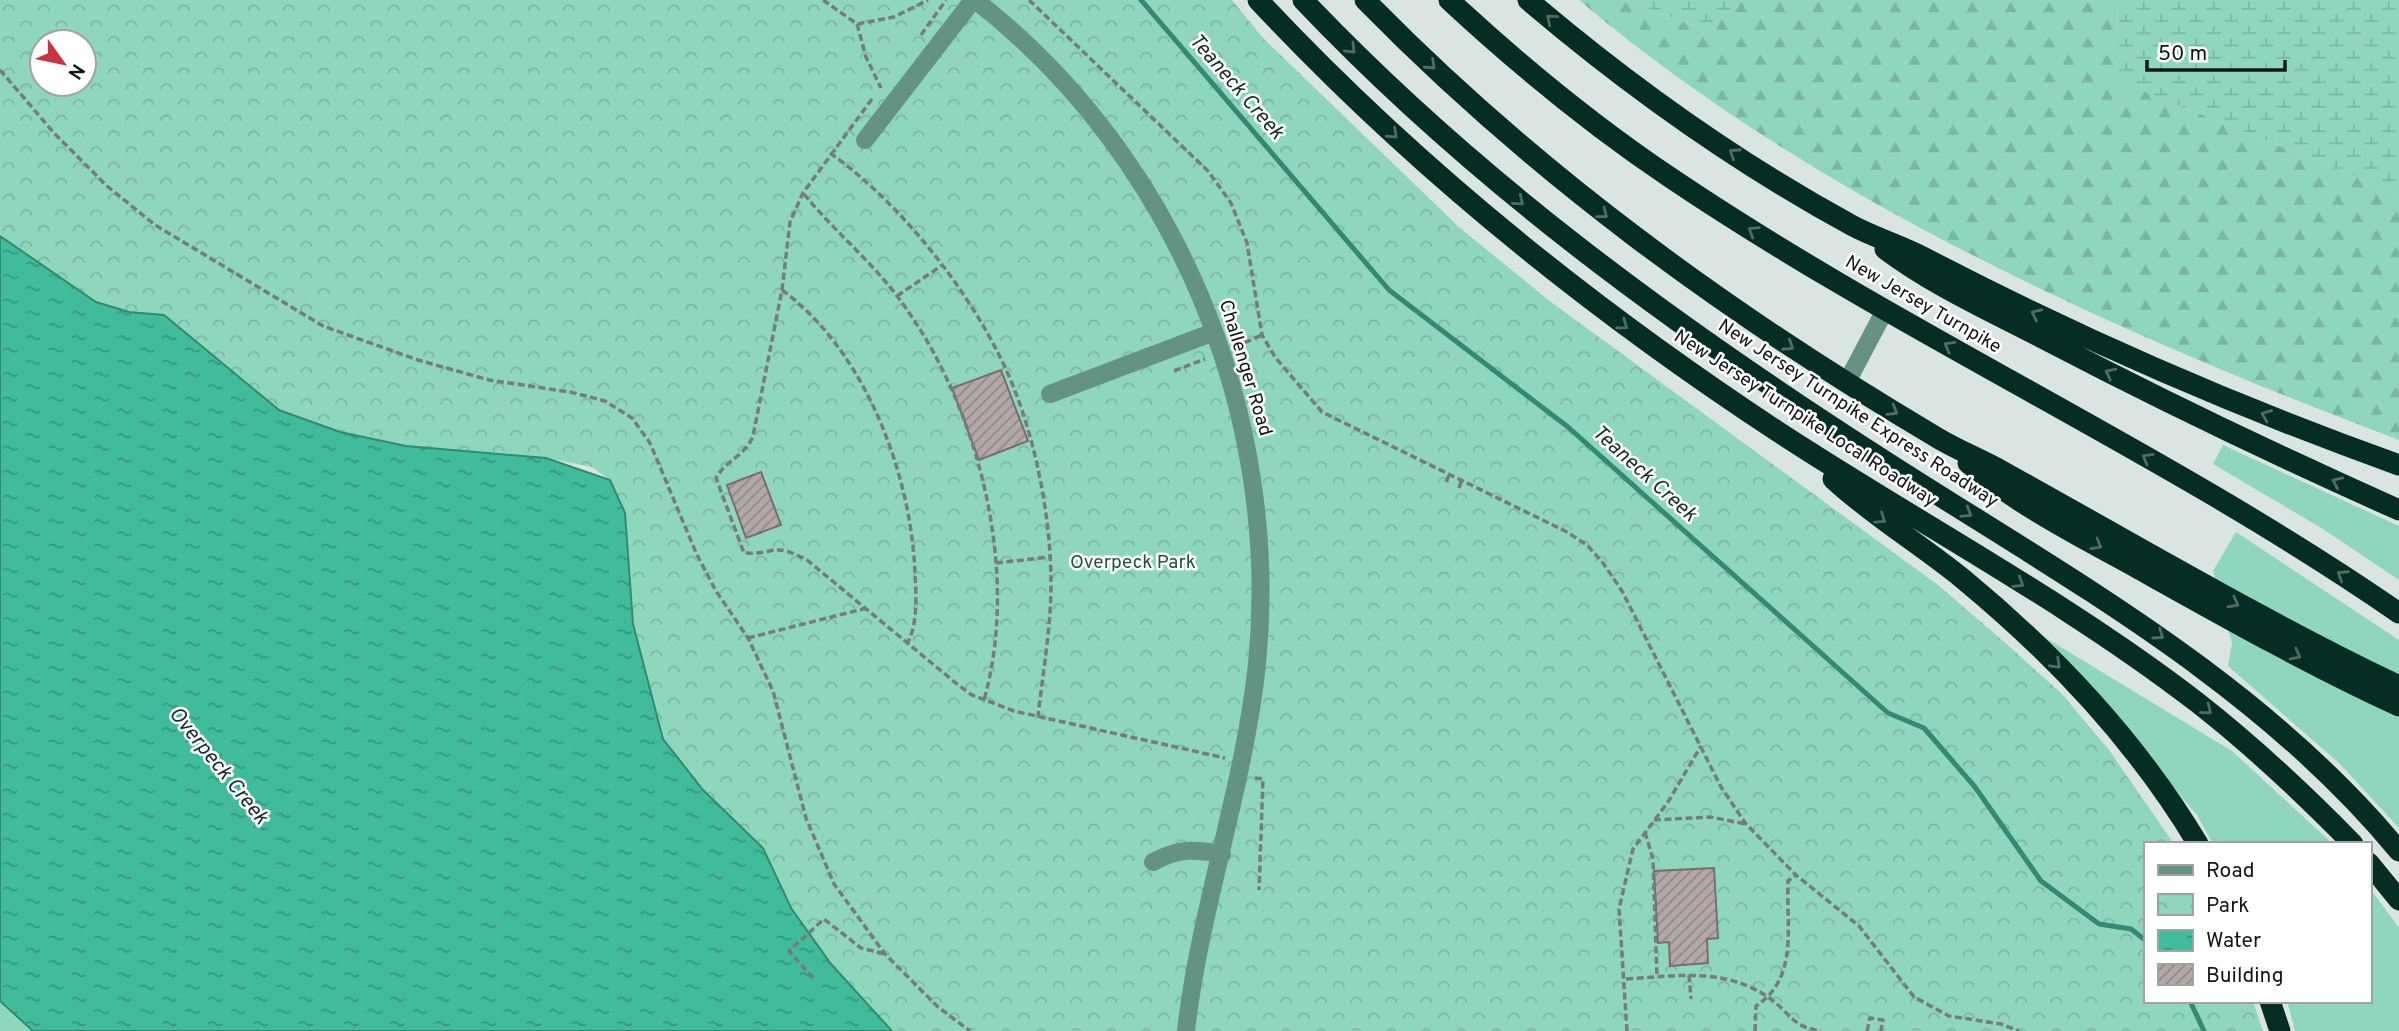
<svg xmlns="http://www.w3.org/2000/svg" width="2399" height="1031" font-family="Overpass,sans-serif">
  <defs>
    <pattern id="forest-firs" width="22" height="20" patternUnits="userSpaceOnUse" patternTransform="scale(1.75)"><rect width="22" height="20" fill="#8fd6bf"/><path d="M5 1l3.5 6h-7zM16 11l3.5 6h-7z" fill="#7ab7a3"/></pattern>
    <pattern id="wetland-marsh" width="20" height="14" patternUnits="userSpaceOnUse" patternTransform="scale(1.75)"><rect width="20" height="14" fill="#8fd6bf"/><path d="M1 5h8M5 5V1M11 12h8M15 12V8" fill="none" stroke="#7ab7a3"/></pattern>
    <pattern id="park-crowns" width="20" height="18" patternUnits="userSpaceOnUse" patternTransform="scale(1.75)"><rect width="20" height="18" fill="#8fd6bf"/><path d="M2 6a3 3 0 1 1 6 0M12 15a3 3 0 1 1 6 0" fill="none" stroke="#7ab7a3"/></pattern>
    <pattern id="water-ripples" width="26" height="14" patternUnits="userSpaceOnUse" patternTransform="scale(1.75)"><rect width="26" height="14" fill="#40bb9b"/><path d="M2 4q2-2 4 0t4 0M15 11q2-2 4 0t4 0" fill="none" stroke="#34977d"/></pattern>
    <pattern id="building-hatch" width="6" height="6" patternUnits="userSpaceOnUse" patternTransform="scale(1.75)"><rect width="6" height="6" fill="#b2a8a7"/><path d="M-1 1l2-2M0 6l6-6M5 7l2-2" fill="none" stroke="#908887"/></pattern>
  </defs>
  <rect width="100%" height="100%" fill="#dae5e1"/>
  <!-- grass -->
  <path fill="#8fd6bf" d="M2223 445 2399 526V580L2323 529 2213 464Z
    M2236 532 2399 640V828L2340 764 2228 666 2232 643 2213 571Z
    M2041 635 2232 751 2333 844H2213L2197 815Z
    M2369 887 2399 928V1031H2295L2287 1001H2369Z
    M0 1001 33 1031H0Z"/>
  <!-- forest -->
  <path fill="url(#forest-firs)" d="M1579 0H1626L1705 30 1742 0H2117L2119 81 2399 194V440C2114 332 1813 198 1579 0Z"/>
  <!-- wetland -->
  <path fill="url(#wetland-marsh)" d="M1626 0H1742L1705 30Z
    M2117 0H2399V194L2118 81Z"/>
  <!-- park -->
  <path fill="url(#park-crowns)" fill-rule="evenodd" d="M0 0H1232L1263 38 1460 228 1551 302 1938 585 2010 647 2062 694 2109 750 2174 844H2145V1001H2253L2263 1031H892L831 964 791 908 763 848 703 790 663 739 633 624 625 513 610 480 592 467 546 458 406 446 340 432 279 410 165 315 129 312 96 301 0 236ZM42 42H84V84H42Z"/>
  <!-- water -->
  <path fill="url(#water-ripples)" stroke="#328a73" stroke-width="2" d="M0 236 96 302 129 312 164 315 279 410 340 432 406 446 546 458 610 480 625 513 633 624 663 739 703 790 763 848 791 908 831 964 892 1031H33L0 1001Z"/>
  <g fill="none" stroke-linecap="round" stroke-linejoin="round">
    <!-- stream -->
    <path stroke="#328a73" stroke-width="5" d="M1141 0 1389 290 1568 427 1888 713 1924 728 1975 787 2041 881 2099 924 2131 929 2145 940
      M2190 1001 2204 1031"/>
  </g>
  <!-- building -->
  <path fill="url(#building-hatch)" stroke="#766d6c" stroke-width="2" d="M1001 370 1028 441 979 460 952 388Z
    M761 472 781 525 746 538 727 485Z
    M1714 868 1718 938 1707 939 1708 963 1670 966 1669 942 1658 943 1654 871Z"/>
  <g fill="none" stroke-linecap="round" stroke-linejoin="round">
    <!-- path -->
    <path stroke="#757c79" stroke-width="3.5" stroke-dasharray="7 3.5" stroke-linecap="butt" d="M823 0 857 24 894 17 928 0
      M1029 0 1208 171 1231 203 1247 243 1262 335 1275 357 1322 412 1567 532 1587 545 1603 563 1622 591 1721 787 1746 824 1796 875 1859 926 1914 997 1949 1016 2001 1024 2019 1031
      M857 24 866 57 881 88
      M921 35 946 0
      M0 70 54 133 107 186 155 225 323 326 418 360 489 380 570 392 605 401 632 418 650 443 697 555 716 591 748 638 773 691 806 818 834 884 885 954 938 1007 970 1031
      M872 99 803 193 790 222 782 290 753 436C746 455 726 460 716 478L744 553C777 555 771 541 807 560L957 684 972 695 1014 711 1225 758
      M830 153C898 201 966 286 1002 361 1033 424 1051 513 1051 583 1051 628 1043 672 1038 716
      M804 194C833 230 869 259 897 296 978 402 1021 570 984 700
      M782 290C865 351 911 473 915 573 916 596 918 622 908 642
      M897 296 941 266
      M1235 347 1262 335
      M1174 371 1205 359
      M1446 482 1450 473
      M1459 488 1462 479
      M996 563 1050 557
      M748 638 867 608
      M1255 778 1263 779 1259 890
      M1654 820 1710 817 1746 824
      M1645 832 1653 859 1657 977
      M1689 975 1691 999
      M813 978 789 951 824 919 861 948 885 954
      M1626 979C1677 976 1723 967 1768 997 1790 1012 1791 1027 1821 1031
      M1627 1031 1619 909 1633 849 1668 802 1701 746
      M1755 1031 1756 1006C1799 978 1786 926 1788 881L1796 875
      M1867 1031 1870 1018 1883 1020 1881 1031"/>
    <!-- minor -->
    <path stroke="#659283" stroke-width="18" d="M975 0C1175 155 1282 414 1257 664 1244 788 1200 907 1186 1031
      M865 140 973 0
      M1847 382 1885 310
      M1050 394 1214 332
      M1153 862C1179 848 1194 849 1222 854"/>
    <!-- highway -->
    <path stroke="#052d23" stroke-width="21" d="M1258 0C1413 166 1587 306 1777 431 1916 522 2066 601 2198 703 2253 746 2304 794 2353 844
      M1303 0C1473 179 1670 323 1877 456 2061 575 2257 679 2399 851
      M1365 0C1534 173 1728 314 1936 437 1957 450 1981 459 2002 471 2134 544 2263 621 2399 686
      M1449 0C1518 64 1592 125 1671 178 1905 336 2166 452 2399 613
      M1528 0C1628 85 1737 163 1853 226 1876 238 1902 246 1925 258 2078 338 2237 407 2399 465
      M1885 249C1934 286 1993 312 2048 341 2163 401 2280 457 2399 510
      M1968 463C2019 506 2081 537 2139 569 2225 617 2310 665 2399 706
      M1833 479C1873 516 1920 544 1963 579 2054 654 2137 742 2198 844
      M2369 863 2399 900
      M2270 1001 2280 1031"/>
  </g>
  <!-- one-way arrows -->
  <defs><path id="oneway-chevron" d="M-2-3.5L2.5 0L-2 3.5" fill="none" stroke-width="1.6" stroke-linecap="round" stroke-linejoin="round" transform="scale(1.75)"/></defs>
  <g stroke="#506c65">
    <use href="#oneway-chevron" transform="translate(1551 19) rotate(-140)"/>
    <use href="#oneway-chevron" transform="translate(1351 49) rotate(45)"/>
    <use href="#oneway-chevron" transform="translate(1431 65) rotate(43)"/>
    <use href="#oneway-chevron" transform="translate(1393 134) rotate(43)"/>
    <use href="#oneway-chevron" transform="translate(1734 153) rotate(-147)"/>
    <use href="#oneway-chevron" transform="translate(1519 201) rotate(40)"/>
    <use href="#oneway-chevron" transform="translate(1603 214) rotate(38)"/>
    <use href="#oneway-chevron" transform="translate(1753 231) rotate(-148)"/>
    <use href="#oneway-chevron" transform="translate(2036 314) rotate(-155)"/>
    <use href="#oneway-chevron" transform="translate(1623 325) rotate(36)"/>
    <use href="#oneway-chevron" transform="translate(1789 346) rotate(33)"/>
    <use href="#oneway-chevron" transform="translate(1949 346) rotate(-151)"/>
    <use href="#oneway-chevron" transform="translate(2110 373) rotate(-153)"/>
    <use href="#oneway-chevron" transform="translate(1893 411) rotate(31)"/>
    <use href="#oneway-chevron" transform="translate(2266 415) rotate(-158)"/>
    <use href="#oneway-chevron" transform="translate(2147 458) rotate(-150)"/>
    <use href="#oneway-chevron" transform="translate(2337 482) rotate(-156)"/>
    <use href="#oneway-chevron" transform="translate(1967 513) rotate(32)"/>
    <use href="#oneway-chevron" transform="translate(1881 519) rotate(34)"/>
    <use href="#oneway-chevron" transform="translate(2097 545) rotate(30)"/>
    <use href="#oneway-chevron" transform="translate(2342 575) rotate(-147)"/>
    <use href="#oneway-chevron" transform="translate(2019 583) rotate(32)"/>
    <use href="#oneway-chevron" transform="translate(2234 603) rotate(28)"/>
    <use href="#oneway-chevron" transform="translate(2159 635) rotate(35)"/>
    <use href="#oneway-chevron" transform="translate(2296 655) rotate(28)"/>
    <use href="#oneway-chevron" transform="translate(2056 664) rotate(44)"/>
    <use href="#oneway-chevron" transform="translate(2207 710) rotate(39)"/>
  </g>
  <g text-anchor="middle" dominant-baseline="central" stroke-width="5" stroke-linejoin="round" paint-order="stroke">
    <!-- street labels -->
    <g font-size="19" fill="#131615" stroke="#fff">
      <text transform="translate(1923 305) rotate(30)">New Jersey Turnpike</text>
      <text transform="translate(1245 368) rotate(73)">Challenger Road</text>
      <text transform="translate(1858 414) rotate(33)">New Jersey Turnpike Express Roadway</text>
      <text transform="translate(1805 419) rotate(33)">New Jersey Turnpike Local Roadway</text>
    </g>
    <!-- park labels -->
    <g font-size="19" fill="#215345" stroke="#fff">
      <text x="1133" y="563">Overpeck Park</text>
    </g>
    <!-- water labels -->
    <g font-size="21" font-style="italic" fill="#192e28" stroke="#fff">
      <text transform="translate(1236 87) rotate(49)">Teaneck Creek</text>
      <text transform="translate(1644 474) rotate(42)">Teaneck Creek</text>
      <text transform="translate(218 766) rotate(51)">Overpeck Creek</text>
    </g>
  </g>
  <!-- legend -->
  <rect x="2144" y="842" width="228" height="161" fill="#ffffff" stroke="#a1a2a1" stroke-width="2"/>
  <rect x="2158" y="865" width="35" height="10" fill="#659283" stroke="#a1a2a1" stroke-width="2"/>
  <text x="2206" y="877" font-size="21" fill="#131615">Road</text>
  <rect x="2158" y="894" width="35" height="21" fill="url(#park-crowns)" stroke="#a1a2a1" stroke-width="2"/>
  <text x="2206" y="912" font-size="21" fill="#131615">Park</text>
  <rect x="2158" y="930" width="35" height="21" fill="url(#water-ripples)" stroke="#a1a2a1" stroke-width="2"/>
  <text x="2206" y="947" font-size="21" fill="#131615">Water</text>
  <rect x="2158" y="964" width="35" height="21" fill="url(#building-hatch)" stroke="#a1a2a1" stroke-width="2"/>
  <text x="2206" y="982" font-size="21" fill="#131615">Building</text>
  <!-- north arrow -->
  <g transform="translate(63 63) rotate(123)"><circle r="33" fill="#ffffff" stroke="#a1a2a1" stroke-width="2"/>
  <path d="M0-5L12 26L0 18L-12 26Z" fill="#c63640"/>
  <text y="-10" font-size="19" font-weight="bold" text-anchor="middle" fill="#131615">N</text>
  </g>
  <!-- scale -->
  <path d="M2147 60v10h138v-10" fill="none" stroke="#131615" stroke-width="3.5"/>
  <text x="2158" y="60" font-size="21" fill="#131615" stroke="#ffffff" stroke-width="5" paint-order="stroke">50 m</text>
</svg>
